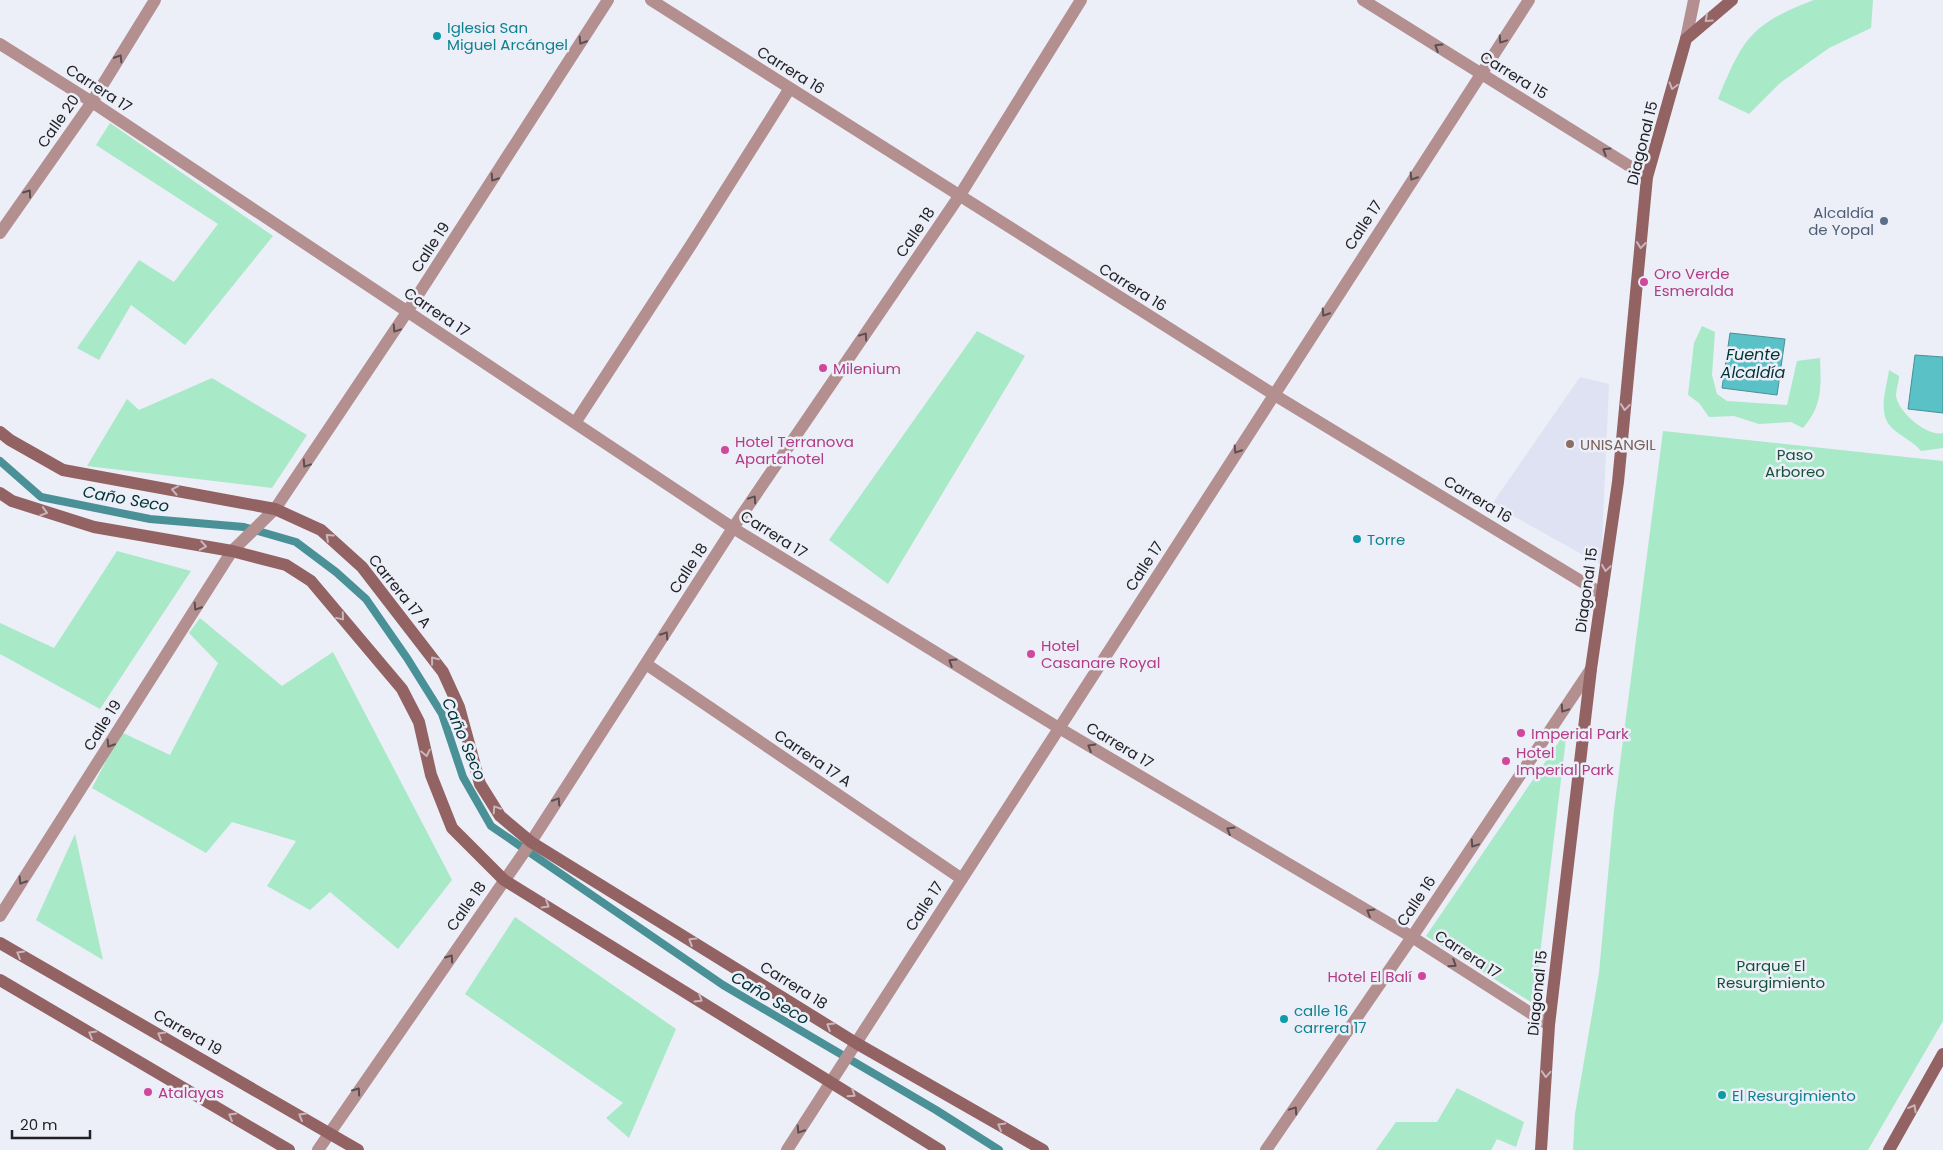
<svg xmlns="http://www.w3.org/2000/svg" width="1943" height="1150" font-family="Poppins,sans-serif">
  <rect width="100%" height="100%" fill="#eceef8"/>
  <!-- built -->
  <path fill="#dee2f3" d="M1580 377 1609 384 1601 565 1492 504Z"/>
  <!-- green -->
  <path fill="#a8e9c7" d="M1814 0H1873L1871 28 1829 48 1780 83 1749 114 1718 99C1743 38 1751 24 1814 0Z
    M110 123 273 236 185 345 131 305 99 360 77 348 139 260 174 282 218 224 96 145Z
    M1702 326 1715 332 1712 375 1717 394 1727 401 1787 405 1797 361 1820 358C1821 386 1823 405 1803 428L1791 422 1759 424 1734 416 1709 417 1699 403 1688 395 1694 343Z
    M977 331 1025 356 888 584 829 540Z
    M1889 370 1899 376C1899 382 1896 390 1896 396 1898 412 1927 437 1943 433V448L1921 451C1913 441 1900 436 1891 427 1877 412 1887 387 1889 370Z
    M212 378 307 435 272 488 87 466 127 399 139 410Z
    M1663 431 1943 461V1021L1868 1150H1573L1575 1114 1599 973 1614 810Z
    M117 551 191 571 100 709 0 654V623L54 648Z
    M200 618 282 686 333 652 452 880 398 949 330 892 310 910 267 886 296 841 232 822 206 853 92 788 121 732 170 755 218 663 189 633Z
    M1567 730 1534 1004 1426 936Z
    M75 834 103 960 36 920Z
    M515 917 676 1029 629 1138 606 1118 623 1103 465 994Z
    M1457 1088 1524 1122 1516 1147 1497 1139 1491 1150H1376L1396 1122H1437Z"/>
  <!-- water -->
  <path fill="#5ac1c6" stroke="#499196" d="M1730 333 1785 339 1777 395 1722 388Z
    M1915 355 1943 357V413L1908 409Z"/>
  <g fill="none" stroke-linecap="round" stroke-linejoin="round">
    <!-- stream -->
    <path stroke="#499196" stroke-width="8" d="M0 461 41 497 150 519 244 527 296 542 336 572 366 599 407 658 442 714 463 777 491 826 723 985 936 1110 999 1150"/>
    <!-- street -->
    <path stroke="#b38f8f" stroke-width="12" d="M651 0 1273 394 1602 594
      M1363 0 1647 177
      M1686 39 1694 0
      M0 44 92 102 733 528 1059 728 1412 937 1549 1025
      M0 233 92 102 155 0
      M575 423 691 245 790 88
      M646 664 962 879
      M0 916 232 551 275 509 407 312 608 0
      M318 1150 527 848 733 528 960 195 1081 0
      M787 1150 1529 0
      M1266 1150 1412 937 1591 669"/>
    <!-- secondary -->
    <path stroke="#936262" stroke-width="12" d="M0 432 10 440 63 470 275 509 321 530 362 567 443 672 459 707 480 784 500 816 531 842 856 1043 1043 1150
      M0 493 12 501 94 527 232 551 286 565 311 581 402 689 419 722 431 775 452 828 504 880 940 1150
      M0 943 358 1150
      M0 980 289 1150
      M1541 1150 1549 1025 1591 669 1618 482 1647 177 1686 39 1732 0
      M1889 1150 1943 1054"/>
  </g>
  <!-- one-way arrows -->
  <defs><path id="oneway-chevron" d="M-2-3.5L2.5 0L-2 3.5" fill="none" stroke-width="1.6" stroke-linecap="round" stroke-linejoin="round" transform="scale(1.25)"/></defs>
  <g stroke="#c8b6bc">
    <use href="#oneway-chevron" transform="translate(1708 19) rotate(138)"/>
    <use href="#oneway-chevron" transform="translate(1673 86) rotate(106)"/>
    <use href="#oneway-chevron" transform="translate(1641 245) rotate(96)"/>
    <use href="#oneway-chevron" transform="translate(1625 407) rotate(96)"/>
    <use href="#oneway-chevron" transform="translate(175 490) rotate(-169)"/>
    <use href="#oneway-chevron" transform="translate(44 512) rotate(17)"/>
    <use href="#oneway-chevron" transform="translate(329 537) rotate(-138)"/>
    <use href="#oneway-chevron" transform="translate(203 546) rotate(10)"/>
    <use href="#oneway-chevron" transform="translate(1606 568) rotate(98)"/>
    <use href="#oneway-chevron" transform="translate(341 617) rotate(50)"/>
    <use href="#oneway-chevron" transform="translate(434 660) rotate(-128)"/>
    <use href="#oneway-chevron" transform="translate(426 753) rotate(78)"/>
    <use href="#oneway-chevron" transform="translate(496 809) rotate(-123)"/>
    <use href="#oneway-chevron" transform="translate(546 905) rotate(31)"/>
    <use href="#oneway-chevron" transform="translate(692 941) rotate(-148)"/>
    <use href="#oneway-chevron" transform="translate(20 954) rotate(-150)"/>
    <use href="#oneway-chevron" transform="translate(699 999) rotate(32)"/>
    <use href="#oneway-chevron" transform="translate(830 1026) rotate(-148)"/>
    <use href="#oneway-chevron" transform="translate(92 1034) rotate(-150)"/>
    <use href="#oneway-chevron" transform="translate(161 1035) rotate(-150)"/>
    <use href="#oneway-chevron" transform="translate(1546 1074) rotate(94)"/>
    <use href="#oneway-chevron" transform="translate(852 1094) rotate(33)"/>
    <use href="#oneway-chevron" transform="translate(1913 1108) rotate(-61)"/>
    <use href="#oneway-chevron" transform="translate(232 1116) rotate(-150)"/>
    <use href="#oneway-chevron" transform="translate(302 1116) rotate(-150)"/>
    <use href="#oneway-chevron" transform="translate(1001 1126) rotate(-150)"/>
  </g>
  <g stroke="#5c4e50">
    <use href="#oneway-chevron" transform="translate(1502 40) rotate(124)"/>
    <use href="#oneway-chevron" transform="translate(582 41) rotate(123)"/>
    <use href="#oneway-chevron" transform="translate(1438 47) rotate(-148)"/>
    <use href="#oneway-chevron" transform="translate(119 58) rotate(-58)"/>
    <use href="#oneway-chevron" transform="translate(1606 151) rotate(-148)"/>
    <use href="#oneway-chevron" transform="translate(1413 177) rotate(123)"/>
    <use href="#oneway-chevron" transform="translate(494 178) rotate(123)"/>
    <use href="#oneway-chevron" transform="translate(28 193) rotate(-55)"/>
    <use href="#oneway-chevron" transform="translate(1325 313) rotate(123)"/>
    <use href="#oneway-chevron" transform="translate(396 329) rotate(124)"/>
    <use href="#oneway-chevron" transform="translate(864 336) rotate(-56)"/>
    <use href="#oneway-chevron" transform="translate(1237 450) rotate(123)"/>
    <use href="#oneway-chevron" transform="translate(306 464) rotate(124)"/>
    <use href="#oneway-chevron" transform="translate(753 499) rotate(-56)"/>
    <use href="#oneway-chevron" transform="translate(197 607) rotate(122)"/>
    <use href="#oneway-chevron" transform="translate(665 635) rotate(-57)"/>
    <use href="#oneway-chevron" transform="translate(952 662) rotate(-148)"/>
    <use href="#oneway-chevron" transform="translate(1564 709) rotate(124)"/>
    <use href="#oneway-chevron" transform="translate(110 744) rotate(122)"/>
    <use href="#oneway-chevron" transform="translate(1091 747) rotate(-149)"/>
    <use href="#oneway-chevron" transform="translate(557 801) rotate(-57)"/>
    <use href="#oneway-chevron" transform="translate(1230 830) rotate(-149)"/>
    <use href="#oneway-chevron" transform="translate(1474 844) rotate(124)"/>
    <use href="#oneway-chevron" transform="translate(22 881) rotate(122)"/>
    <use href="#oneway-chevron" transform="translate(1370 912) rotate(-149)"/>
    <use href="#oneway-chevron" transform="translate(450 958) rotate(-55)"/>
    <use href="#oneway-chevron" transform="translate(1453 964) rotate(33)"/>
    <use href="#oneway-chevron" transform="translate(357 1091) rotate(-55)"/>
    <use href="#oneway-chevron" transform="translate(1294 1110) rotate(-56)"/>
    <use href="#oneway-chevron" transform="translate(800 1130) rotate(123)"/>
  </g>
  <!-- markers -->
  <g fill="#0f9aa8" stroke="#eceef8" stroke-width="2">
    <circle cx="437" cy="36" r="5"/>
    <circle cx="1357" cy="539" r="5"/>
    <circle cx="1284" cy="1019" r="5"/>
    <circle cx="1722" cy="1095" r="5"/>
  </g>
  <circle fill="#5c6f8a" stroke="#eceef8" stroke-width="2" cx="1884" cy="221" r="5"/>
  <g fill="#d1479c" stroke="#eceef8" stroke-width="2">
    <circle cx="1644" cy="282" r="5"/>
    <circle cx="823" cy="368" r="5"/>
    <circle cx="725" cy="450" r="5"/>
    <circle cx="1031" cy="654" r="5"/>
    <circle cx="1521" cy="733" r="5"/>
    <circle cx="1506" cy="761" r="5"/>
    <circle cx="1422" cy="976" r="5"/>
    <circle cx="148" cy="1092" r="5"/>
  </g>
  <circle fill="#8d6e63" stroke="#eceef8" stroke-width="2" cx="1570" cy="444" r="5"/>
  <g text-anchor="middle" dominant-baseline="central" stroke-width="5" stroke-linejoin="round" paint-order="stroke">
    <!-- culture labels -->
    <g font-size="15" fill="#0d838f" stroke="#eceef8" text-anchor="start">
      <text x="447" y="27">Iglesia San<tspan x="447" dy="17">Miguel Arcángel</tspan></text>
      <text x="1367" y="539">Torre</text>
      <text x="1294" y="1010">calle 16<tspan x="1294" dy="17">carrera 17</tspan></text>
      <text x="1732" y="1095">El Resurgimiento</text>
    </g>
    <!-- street labels -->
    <g font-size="15" fill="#222226" stroke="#eceef8">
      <text transform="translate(791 70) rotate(32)">Carrera 16</text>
      <text transform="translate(1514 75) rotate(32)">Carrera 15</text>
      <text transform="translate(99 88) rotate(33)">Carrera 17</text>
      <text transform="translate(58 121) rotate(-55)">Calle 20</text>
      <text transform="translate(1642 143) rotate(-76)">Diagonal 15</text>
      <text transform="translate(1363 225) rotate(-57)">Calle 17</text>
      <text transform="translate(915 232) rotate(-56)">Calle 18</text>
      <text transform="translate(430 247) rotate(-57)">Calle 19</text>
      <text transform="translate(1133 287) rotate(32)">Carrera 16</text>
      <text transform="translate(437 312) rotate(34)">Carrera 17</text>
      <text transform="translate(1478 499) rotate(31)">Carrera 16</text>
      <text transform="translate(774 534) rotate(32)">Carrera 17</text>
      <text transform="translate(1144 566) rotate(-57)">Calle 17</text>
      <text transform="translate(688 568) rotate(-57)">Calle 18</text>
      <text transform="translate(1586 590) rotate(-82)">Diagonal 15</text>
      <text transform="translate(400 591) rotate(51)">Carrera 17 A</text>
      <text transform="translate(102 725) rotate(-58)">Calle 19</text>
      <text transform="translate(1120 745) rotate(31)">Carrera 17</text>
      <text transform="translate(813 758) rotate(34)">Carrera 17 A</text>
      <text transform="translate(1416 901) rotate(-56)">Calle 16</text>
      <text transform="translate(466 906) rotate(-55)">Calle 18</text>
      <text transform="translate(924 906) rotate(-57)">Calle 17</text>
      <text transform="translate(1468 954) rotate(33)">Carrera 17</text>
      <text transform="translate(794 985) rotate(32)">Carrera 18</text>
      <text transform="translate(1537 993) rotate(-84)">Diagonal 15</text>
      <text transform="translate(188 1032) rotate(30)">Carrera 19</text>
    </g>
    <!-- service labels -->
    <g font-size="15" fill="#4e5e75" stroke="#eceef8" text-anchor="end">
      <text x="1874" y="212">Alcaldía<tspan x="1874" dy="17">de Yopal</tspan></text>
    </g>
    <!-- hotel labels -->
    <g font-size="15" fill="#b23c85" stroke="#eceef8" text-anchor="start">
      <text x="1654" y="273">Oro Verde<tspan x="1654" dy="17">Esmeralda</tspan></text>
      <text x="833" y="368">Milenium</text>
      <text x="735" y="441">Hotel Terranova<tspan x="735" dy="17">Apartahotel</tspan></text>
      <text x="1041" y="645">Hotel<tspan x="1041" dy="17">Casanare Royal</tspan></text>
      <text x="1531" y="733">Imperial Park</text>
      <text x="1516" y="752">Hotel<tspan x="1516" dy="17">Imperial Park</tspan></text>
      <text x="1412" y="976" text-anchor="end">Hotel El Balí</text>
      <text x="158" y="1092">Atalayas</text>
    </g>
    <!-- education labels -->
    <g font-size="15" fill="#785e54" stroke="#eceef8" text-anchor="start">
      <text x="1580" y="444">UNISANGIL</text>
    </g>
    <!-- park labels -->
    <g font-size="15" fill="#165239" stroke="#eceef8">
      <text x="1795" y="454">Paso<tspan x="1795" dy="17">Arboreo</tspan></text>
      <text x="1771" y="965">Parque El<tspan x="1771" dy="17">Resurgimiento</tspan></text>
    </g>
    <!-- water labels -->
    <g font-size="16" font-style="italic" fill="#003335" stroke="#eceef8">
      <text x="1753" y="354">Fuente<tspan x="1753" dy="18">Alcaldía</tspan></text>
      <text transform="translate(126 499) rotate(10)">Caño Seco</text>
      <text transform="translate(464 739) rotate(67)">Caño Seco</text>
      <text transform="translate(770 998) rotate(31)">Caño Seco</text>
    </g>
  </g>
  <!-- scale -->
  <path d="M12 1130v8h78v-8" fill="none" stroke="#222226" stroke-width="2.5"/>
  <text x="20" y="1130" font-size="15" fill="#222226" stroke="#eceef8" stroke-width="4" paint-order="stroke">20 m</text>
</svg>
